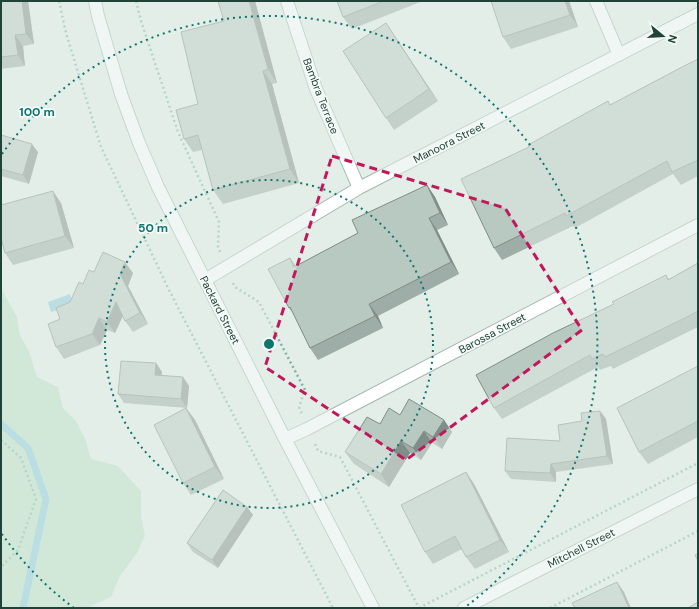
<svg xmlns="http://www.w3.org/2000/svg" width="699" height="609" font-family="'DM Sans',sans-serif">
  <rect width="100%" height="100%" fill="#e3eee9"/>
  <!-- green -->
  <path fill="#bbe1c5" d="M1 288 17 317 20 335 29 351 37 377 58 387 63 408 76 421 86 441 91 459 118 466 141 491V516L145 536 137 553 120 576 111 597 91 606V608H1Z"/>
  <!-- water -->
  <path fill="#87cad7" d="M70 294 73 306 51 312 48 302Z"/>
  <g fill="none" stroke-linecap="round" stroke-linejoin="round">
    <!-- stream -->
    <path stroke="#87cad7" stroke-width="7" d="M1 424 28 448 46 499 23 608"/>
    <defs>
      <path id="minor" d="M95 1 98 16 121 94 139 143 158 187 285 439 373 608
        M287 1 316 89 359 188
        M596 1 619 55
        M205 280 359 188 698 14
        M285 439 307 429 698 225
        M464 608 698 489"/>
    </defs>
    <!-- minor casing -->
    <use href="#minor" stroke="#a5b7b1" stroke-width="14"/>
    <!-- path -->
    <path stroke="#81b4a5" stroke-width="2.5" stroke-dasharray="2 3" stroke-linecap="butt" d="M59 1 66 33 101 147 169 290 333 608
      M136 1 141 21 178 132 219 222 218 247 220 252
      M233 283 235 287 259 302 305 390 299 407 302 414
      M1 440 21 458 36 499 18 550 1 567
      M315 444 318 451 340 457 419 608
      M419 608 698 463
      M550 608 698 531"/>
    <!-- minor -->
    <use href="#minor" stroke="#fff" stroke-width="12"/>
  </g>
  <!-- wall -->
  <path fill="#9eada7" d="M1 1H28L34 44 23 46 25 66 1 69Z
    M255 1 277 83 272 84 299 183 223 204 213 190 202 150 193 152 184 139 198 104 224 21Z
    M337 1H423L352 29 343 17Z
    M569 1 578 27 511 49 503 37Z
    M386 23 438 101 394 130 386 118Z
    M698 59V176L681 185 673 174 575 228 573 226 502 260 494 248 529 147Z
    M1 135 38 152 29 184 1 176Z
    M427 185 435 197 448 225 437 230 459 274 378 316 383 328 318 360 310 348 293 313 289 308 290 258 296 266 358 233Z
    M61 203 74 248 13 265 5 253Z
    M698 263V327L613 369 611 366 600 370 598 367 502 419 494 408 614 304 666 275 669 279Z
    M94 272 133 273 128 286 148 324 133 332 125 321 123 316 115 333 107 330 100 345 64 359 56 347 60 319 70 302 83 284Z
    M156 363 162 372 161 375 183 377 189 386 187 408 124 403 118 394Z
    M698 366V437L648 464 639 452Z
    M186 408 195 420 224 479 191 495 183 483Z
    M600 411 606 419 613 464 556 472V482L511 479 505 471 560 441 582 421Z
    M400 415 444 420 452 432 442 449 432 443 421 460 410 453 389 487 354 464 345 452 380 424Z
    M466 472 474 484 509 552 475 569 466 557 462 549 433 564 425 552Z
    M247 507 253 515 218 568 193 552 187 543Z"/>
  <!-- shaded-wall -->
  <path fill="#818d88" d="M22 1H28L34 44 26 34Z
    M249 1H255L277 83 268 69Z
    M565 1H569L578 27 570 15Z
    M386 23 438 101 429 89Z
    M15 35 23 46 25 66 18 55Z
    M263 71 272 84 299 183 290 169Z
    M32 144 38 152 29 184 23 175Z
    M427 185 435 197 448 225 440 213Z
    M53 191 61 203 74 248 65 236Z
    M429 218 437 230 459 274 451 262Z
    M125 262 133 273 128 286 148 324 140 313 120 274Z
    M116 302 124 313 115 333 107 322Z
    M369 304 378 316 383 328 375 316Z
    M99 318 107 330 100 345 92 334Z
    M156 363 162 372 161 383 155 375Z
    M183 377 189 386 187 408 181 399Z
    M186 408 195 420 224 479 215 467Z
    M600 411 606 419 613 464 607 456Z
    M444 420 452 432 442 449 433 437Z
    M424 431 432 443 421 460 413 448Z
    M401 441 410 453 389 487 381 474Z
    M551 464 556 472V482L550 473Z
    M466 472 474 484 509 552 500 540Z
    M247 507 253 515 218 568 212 560Z
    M617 582 624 592 631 608H629Z"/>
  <!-- building -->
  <path fill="#b8c9c2" stroke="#818d88" d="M1 1H22L26 34 15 35 18 55 1 57Z
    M218 1H249L268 69 263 71 290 169 213 190 198 135 184 139 176 110 198 104 181 32 224 21Z
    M337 1H384L343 17Z
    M491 1H565L570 15 503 37Z
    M386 23 429 89 386 118 343 51Z
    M698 59V160L672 172 667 161 566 216 565 213 494 248 461 179 529 147 528 145 608 101 610 105 684 66Z
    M1 135 32 144 23 175 1 169Z
    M427 185 440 213 429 218 451 262 369 304 375 316 310 348 290 307 289 308 268 269 290 258 294 267 358 233 352 220Z
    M53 191 65 236 5 253 1 238V205Z
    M103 252 125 262 120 274 140 313 125 321 116 302 107 322 99 318 92 334 56 347 48 324 60 319 56 308 70 302 79 282 83 284 89 270 94 272Z
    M698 263V311L685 318 605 357 603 354 592 359 590 355 494 408 476 375 553 333 614 304 612 302 666 275 668 280Z
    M121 361 156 363 155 375 183 377 181 399 118 394Z
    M698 366V421L639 452 617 408Z
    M409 399 444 420 433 437 424 431 413 448 401 441 381 474 345 452 367 417 380 424 389 408 400 415Z
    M186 408 215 467 183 483 154 425Z
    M600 411 607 456 551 464 550 473 505 471 507 438 560 441 558 425 582 421 581 413Z
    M466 472 500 540 466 557 455 536 425 552 401 505Z
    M223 490 247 507 212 560 187 543Z
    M698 553V561L695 555Z
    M617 582 629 608H575L572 603Z
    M698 602V608H688Z"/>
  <!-- marked area -->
  <path d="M0 0H699V609H0ZM332 156 505 208 582 330 406 460 265 367Z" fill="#e3eee9" fill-opacity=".55" fill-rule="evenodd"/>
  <path fill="none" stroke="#c2185b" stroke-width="3" stroke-dasharray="8 5" stroke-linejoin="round" d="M332 156 505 208 582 330 406 460 265 367Z"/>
  <!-- distance rings -->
  <g fill="none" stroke="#0f766e" stroke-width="2" stroke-dasharray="2 4">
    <circle cx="269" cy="344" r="164"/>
    <path d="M74 608A328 328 0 0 1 2 534M2 154A328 328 0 1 1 464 608"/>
  </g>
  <g text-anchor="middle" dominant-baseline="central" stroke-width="3.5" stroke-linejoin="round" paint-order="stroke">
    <!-- street labels -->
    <g font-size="11" fill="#214239" stroke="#f4faf7">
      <text transform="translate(321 96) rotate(69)">Bambra Terrace</text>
      <text transform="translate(449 142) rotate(-27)">Manoora Street</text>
      <text transform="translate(220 310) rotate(63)">Packard Street</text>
      <text transform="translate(492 333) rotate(-28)">Barossa Street</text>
      <text transform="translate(581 548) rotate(-27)">Mitchell Street</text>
    </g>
  </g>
  <circle cx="269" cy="344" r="6" fill="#0f766e" stroke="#f4faf7" stroke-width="2"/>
  <g font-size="12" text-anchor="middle" font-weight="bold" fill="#0f766e" stroke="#f4faf7" stroke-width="3.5" stroke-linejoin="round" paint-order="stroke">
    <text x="37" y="116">100 m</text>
    <text x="153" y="232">50 m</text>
  </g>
  <!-- border -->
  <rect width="699" height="609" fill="none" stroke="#214239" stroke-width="4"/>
  <!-- north arrow -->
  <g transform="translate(663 36) rotate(108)" stroke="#f4faf7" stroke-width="3" paint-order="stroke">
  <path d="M0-3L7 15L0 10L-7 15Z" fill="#214239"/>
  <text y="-6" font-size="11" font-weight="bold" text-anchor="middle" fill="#214239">N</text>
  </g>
</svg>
